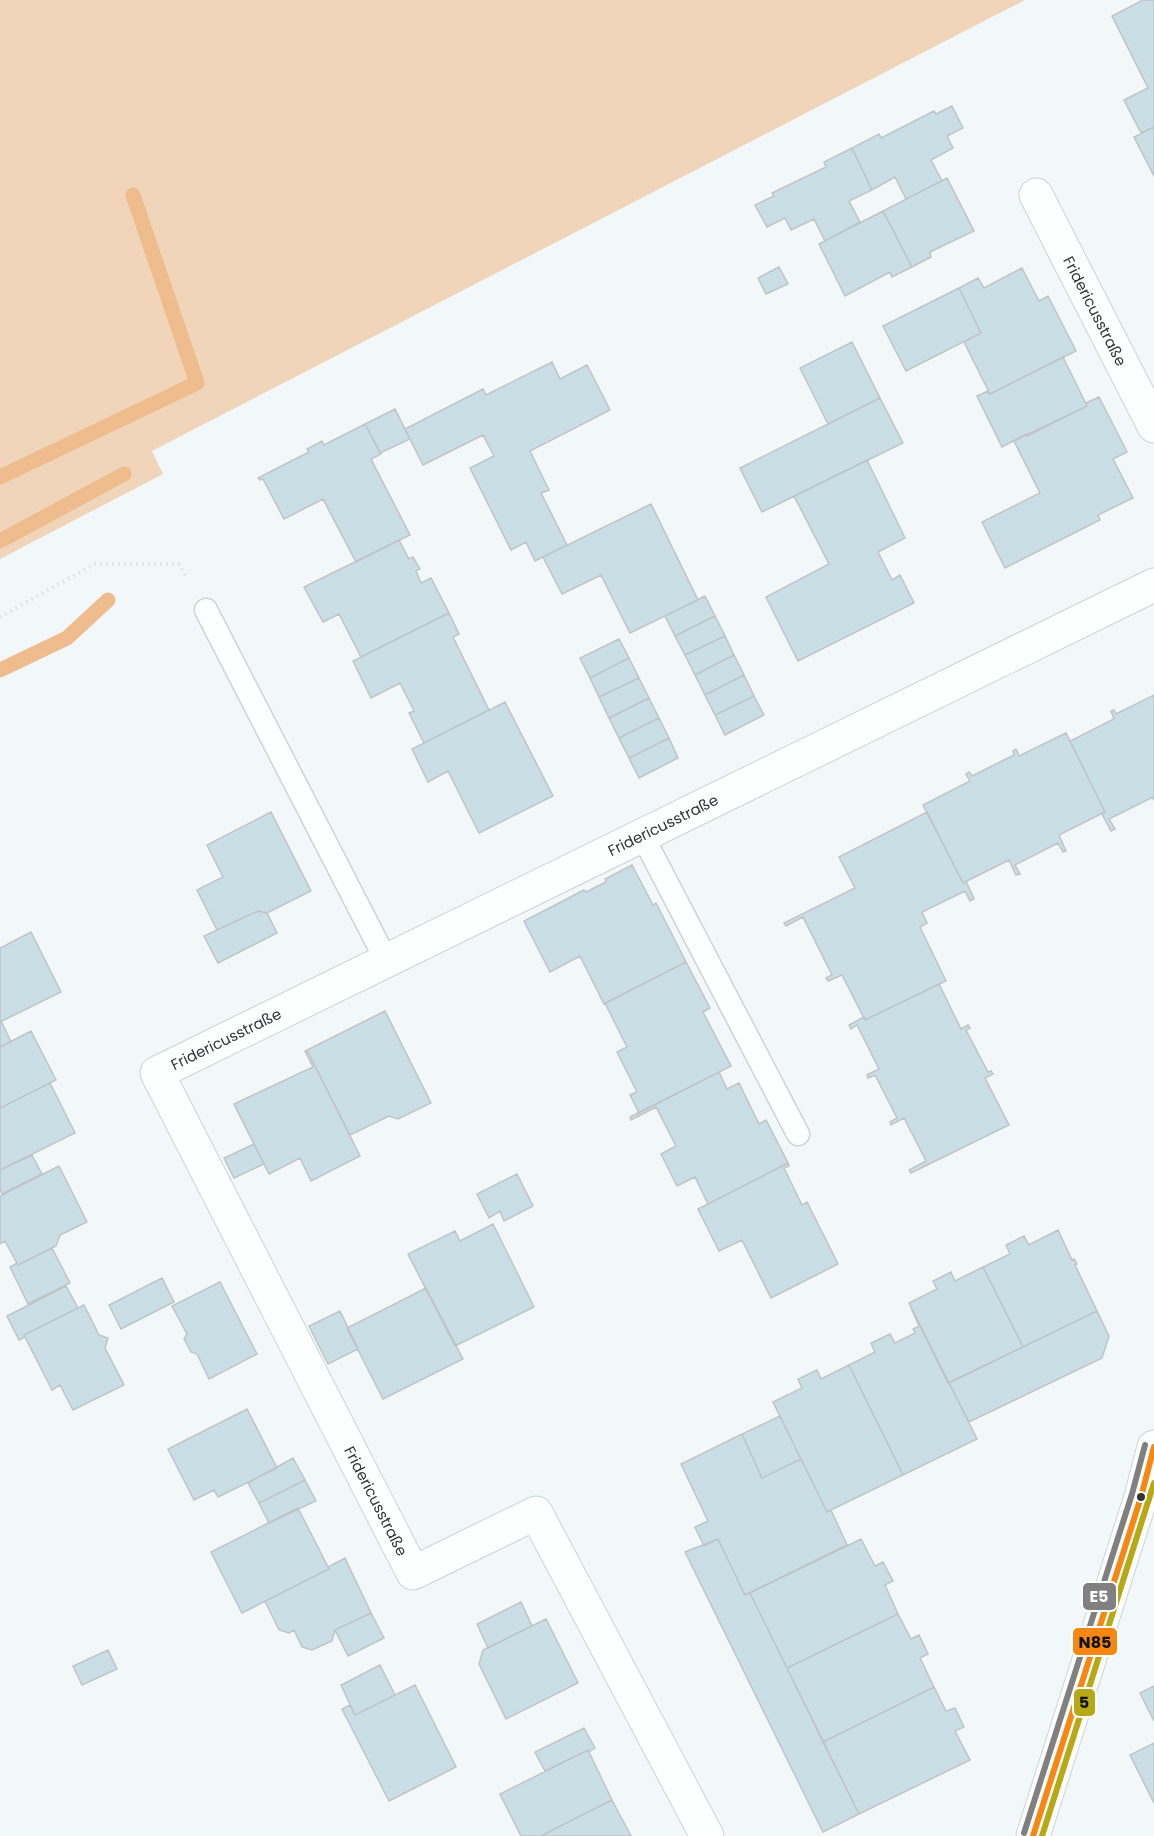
<svg xmlns="http://www.w3.org/2000/svg" width="1154" height="1836" font-family="Poppins,sans-serif">
  <rect width="100%" height="100%" fill="#f2f8fa"/>
  <!-- green -->
  <path fill="#f1d5ba" d="M0 0H1025L152 451 163 474 0 559Z"/>
  <g fill="none" stroke-linecap="round" stroke-linejoin="round">
    <!-- stream -->
    <path stroke="#eebc8d" stroke-width="15" d="M0 477 197 383 133 195
      M0 541 124 474
      M0 670 67 638 108 600"/>
  </g>
  <!-- building -->
  <path fill="#cadee5" stroke="#bfc4c6" stroke-width="1.5" d="M1143 0H1154V127L1141 133 1124 100 1148 88 1112 16Z
    M952 106 963 128 947 136 953 148 931 160 942 181 906 199 895 177 872 190 852 148 879 134 881 138 934 111 936 114Z
    M1154 127V176L1134 137Z
    M852 148 872 190 849 201 860 222 825 241 814 219 791 230 785 218 767 227 755 205 774 196 772 193 826 167 824 162Z
    M947 178 974 231 930 252 931 257 912 267 883 211Z
    M883 211 912 267 892 277 890 272 845 296 819 244Z
    M779 267 788 284 766 294 758 278Z
    M1022 268 1039 301 1048 296 1076 351 990 394 964 342 981 333 959 288 978 278 984 288Z
    M959 288 981 333 906 371 883 326Z
    M852 342 880 398 828 424 800 368Z
    M1063 357 1087 406 1027 436 1026 434 1002 447 977 396 988 391 990 394Z
    M552 362 560 379 587 365 610 410 530 451 549 490 541 493 567 545 535 561 526 542 511 550 470 468 494 456 483 435 423 465 405 429 483 389 486 395Z
    M1099 397 1127 452 1113 459 1133 498 1098 515 1100 520 1005 568 982 522 1040 493 1014 441 1087 406 1086 403Z
    M880 398 903 443 762 512 740 468Z
    M395 409 410 439 380 453 365 424Z
    M365 424 381 454 371 459 410 535 356 562 323 499 284 519 263 479 260 480 258 478 309 452 307 449 322 441 324 445Z
    M867 460 905 538 878 552 892 580 900 575 914 603 798 661 766 597 829 564 794 496Z
    M651 504 698 600 630 633 601 575 562 594 543 557Z
    M399 540 409 559 413 557 420 569 416 571 421 583 431 578 449 613 361 657 339 614 323 622 304 587Z
    M705 596 715 616 675 636 665 616Z
    M449 613 459 634 453 637 489 710 424 743 409 713 414 711 400 683 371 698 353 661Z
    M715 616 725 636 685 655 675 636Z
    M725 636 734 655 695 675 685 655Z
    M619 639 629 658 590 678 580 658Z
    M734 655 744 675 705 695 695 675Z
    M629 658 639 678 599 697 590 678Z
    M744 675 754 696 715 715 705 695Z
    M639 678 649 698 609 718 599 697Z
    M1154 695V800L1153 797 1109 819 1115 829 1111 831 1102 814 1105 812 1070 741 1114 719 1111 711 1114 710 1116 714Z
    M754 696 764 715 725 735 715 715Z
    M649 698 659 718 619 738 609 718Z
    M505 702 553 796 479 833 448 771 428 782 412 749Z
    M659 718 669 738 629 758 619 738Z
    M1066 733 1105 812 1059 835 1066 851 1063 852 1058 843 1015 865 1020 874 1016 875 1009 860 963 883 923 805 970 781 966 774 969 772 972 776 1014 755 1013 751 1016 749 1019 756Z
    M669 738 678 758 639 778 629 758Z
    M271 812 311 891 267 913 258 911 217 930 197 890 223 877 207 845Z
    M927 812 963 883 966 881 974 899 970 901 965 891 922 912 927 923 920 927 946 981 865 1020 842 975 828 981 826 978 832 975 803 917 786 926 784 923 855 888 839 857Z
    M632 865 653 905 656 903 686 962 604 1004 580 956 550 972 524 921 584 890 586 892 606 882 605 879Z
    M258 911 267 913 277 933 218 963 204 936Z
    M31 932 61 992 0 1022V948Z
    M686 962 710 1008 703 1012 731 1066 639 1113 630 1095 637 1092 617 1052 627 1047 605 1003Z
    M939 984 961 1029 968 1025 970 1028 966 1030 988 1072 991 1071 993 1074 985 1078 1009 1125 911 1173 909 1170 926 1161 904 1118 891 1125 890 1122 897 1118 875 1075 868 1078 867 1075 879 1069 857 1025 851 1029 849 1025 864 1017 865 1020Z
    M385 1011 431 1103 398 1119 389 1116 350 1135 307 1050Z
    M1 1021 11 1042 0 1047V1022Z
    M31 1031 56 1080 0 1108V1047Z
    M307 1050 360 1156 311 1181 300 1158 269 1174 234 1104 313 1067 305 1051Z
    M719 1072 727 1089 739 1083 759 1124 766 1120 788 1163 708 1204 695 1177 677 1186 661 1154 676 1146 656 1107 631 1120 630 1117Z
    M50 1083 75 1133 0 1170V1108Z
    M254 1144 264 1164 234 1178 224 1158Z
    M32 1155 42 1174 2 1194 0 1189V1170Z
    M788 1163 789 1166 784 1168 802 1205 807 1202 838 1264 771 1298 742 1240 719 1251 698 1209Z
    M59 1166 87 1222 60 1235 56 1246 18 1265 5 1241 0 1244V1196Z
    M517 1174 533 1206 504 1221 500 1211 489 1218 477 1194Z
    M493 1224 534 1307 455 1346 408 1254 455 1231 460 1241Z
    M1058 1230 1072 1260 1074 1259 1077 1264 1075 1265 1097 1311 1023 1347 983 1267 1010 1254 1006 1245 1024 1236 1029 1245Z
    M52 1248 70 1283 28 1304 10 1267 17 1263 18 1265Z
    M983 1267 1023 1347 948 1383 909 1303 937 1289 933 1281 951 1272 955 1281Z
    M162 1278 174 1302 121 1329 109 1305Z
    M220 1282 257 1354 209 1379 197 1354 191 1352 184 1339 187 1334 172 1306Z
    M66 1286 78 1308 24 1335 25 1337 19 1340 7 1316Z
    M426 1288 463 1359 383 1399 347 1328Z
    M909 1303 977 1439 903 1475 849 1365 875 1352 871 1343 890 1334 895 1343 915 1333 913 1329 919 1326Z
    M84 1305 99 1335 108 1338 105 1348 124 1385 73 1410 60 1385 52 1390 24 1335Z
    M340 1311 358 1349 328 1364 309 1326Z
    M1097 1311 1109 1336 1102 1358 969 1422 949 1383Z
    M849 1365 903 1475 827 1512 773 1402 802 1388 798 1379 817 1370 821 1379Z
    M247 1409 277 1468 218 1497 214 1490 194 1500 168 1449Z
    M780 1416 801 1459 762 1478 742 1434Z
    M742 1434 762 1478 801 1459 827 1512 831 1510 847 1545 745 1595 718 1539 704 1546 703 1544 695 1527 708 1521 681 1464Z
    M293 1458 305 1480 259 1503 248 1483Z
    M305 1480 316 1501 269 1523 259 1503Z
    M298 1508 329 1569 242 1613 211 1552Z
    M718 1539 745 1595 750 1593 859 1814 823 1832 685 1552Z
    M861 1539 875 1566 883 1562 893 1581 885 1585 898 1614 787 1668 750 1593Z
    M345 1558 371 1613 335 1630 332 1641 312 1650 302 1647 294 1630 289 1633 279 1630 265 1601 329 1569 328 1567Z
    M521 1602 532 1626 488 1648 477 1624Z
    M371 1613 384 1638 348 1656 335 1630Z
    M898 1614 911 1639 919 1635 928 1654 920 1658 934 1687 823 1742 787 1668Z
    M546 1619 578 1683 506 1719 479 1664 483 1650Z
    M108 1650 117 1669 82 1685 73 1666Z
    M380 1665 395 1695 355 1715 341 1685Z
    M415 1685 456 1767 389 1801 342 1709 350 1705 355 1715Z
    M1154 1686V1721L1140 1693Z
    M934 1687 946 1711 955 1708 964 1727 955 1731 970 1760 859 1814 823 1742Z
    M584 1728 595 1748 589 1752 588 1750 545 1771 535 1752Z
    M1154 1743V1803L1130 1755Z
    M588 1750 612 1800 541 1836H521L500 1794Z
    M612 1800 631 1836H541Z"/>
  <g fill="none" stroke-linecap="round" stroke-linejoin="round">
    <defs>
      <path id="service" d="M206 610 386 960
        M642 835 798 1134"/>
      <path id="minor" d="M1036 195 1154 426
        M707 1836 536 1513 413 1573 157 1073 1154 585
        M1033 1836 1141 1497 1154 1447"/>
    </defs>
    <!-- service casing -->
    <use href="#service" stroke="#ced3d5" stroke-width="25"/>
    <!-- minor casing -->
    <use href="#minor" stroke="#ced3d5" stroke-width="35"/>
    <!-- path -->
    <path stroke="#dfe1e1" stroke-width="4" stroke-dasharray="1.5 4.5" stroke-linecap="butt" d="M0 617 95 564H179L187 578"/>
    <!-- service -->
    <use href="#service" stroke="#fdfefe" stroke-width="22"/>
    <!-- minor -->
    <use href="#minor" stroke="#fdfefe" stroke-width="33"/>
    <defs>
      <path id="bus-1" d="M1033 1836 1141 1497 1154 1447"/>
      <path id="bus-2" d="M1042 1836 1154 1483"/>
      <path id="bus-3" d="M1024 1833 1132 1494 1145 1445"/>
    </defs>
    <!-- bus-1 casing -->
    <use href="#bus-1" stroke="#fff" stroke-width="10"/>
    <!-- bus-2 casing -->
    <use href="#bus-2" stroke="#fff" stroke-width="10"/>
    <!-- bus-3 casing -->
    <use href="#bus-3" stroke="#fff" stroke-width="10"/>
    <!-- bus-1 -->
    <use href="#bus-1" stroke="#f68712" stroke-width="6"/>
    <!-- bus-2 -->
    <use href="#bus-2" stroke="#b7a815" stroke-width="6"/>
    <!-- bus-3 -->
    <use href="#bus-3" stroke="#808080" stroke-width="6"/>
  </g>
  <!-- markers -->
  <circle fill="#313537" stroke="#fff" stroke-width="2" cx="1141" cy="1497" r="5"/>
  <g text-anchor="middle" dominant-baseline="central" stroke-width="4.5" stroke-linejoin="round" paint-order="stroke">
    <!-- street labels -->
    <g font-size="15" fill="#313537" stroke="#fff">
      <text transform="translate(1095 311) rotate(63)">Fridericusstraße</text>
      <text transform="translate(663 825) rotate(-26)">Fridericusstraße</text>
      <text transform="translate(226 1039) rotate(-26)">Fridericusstraße</text>
      <text transform="translate(376 1501) rotate(63)">Fridericusstraße</text>
    </g>
  </g>
  <g stroke="#fff" stroke-width="2">
    <rect x="1082" y="1582" width="35" height="29" rx="6" fill="#808080"/>
    <rect x="1072" y="1627" width="46" height="29" rx="6" fill="#f68712"/>
    <rect x="1073" y="1688" width="23" height="29" rx="6" fill="#b7a815"/>
  </g>
  <g font-size="16" text-anchor="middle" font-weight="bold" fill="#fff">
    <text x="1099" y="1602">E5</text>
  </g>
  <g font-size="16" text-anchor="middle" font-weight="bold" fill="#111">
    <text x="1095" y="1648">N85</text>
    <text x="1084" y="1708">5</text>
  </g>
</svg>
